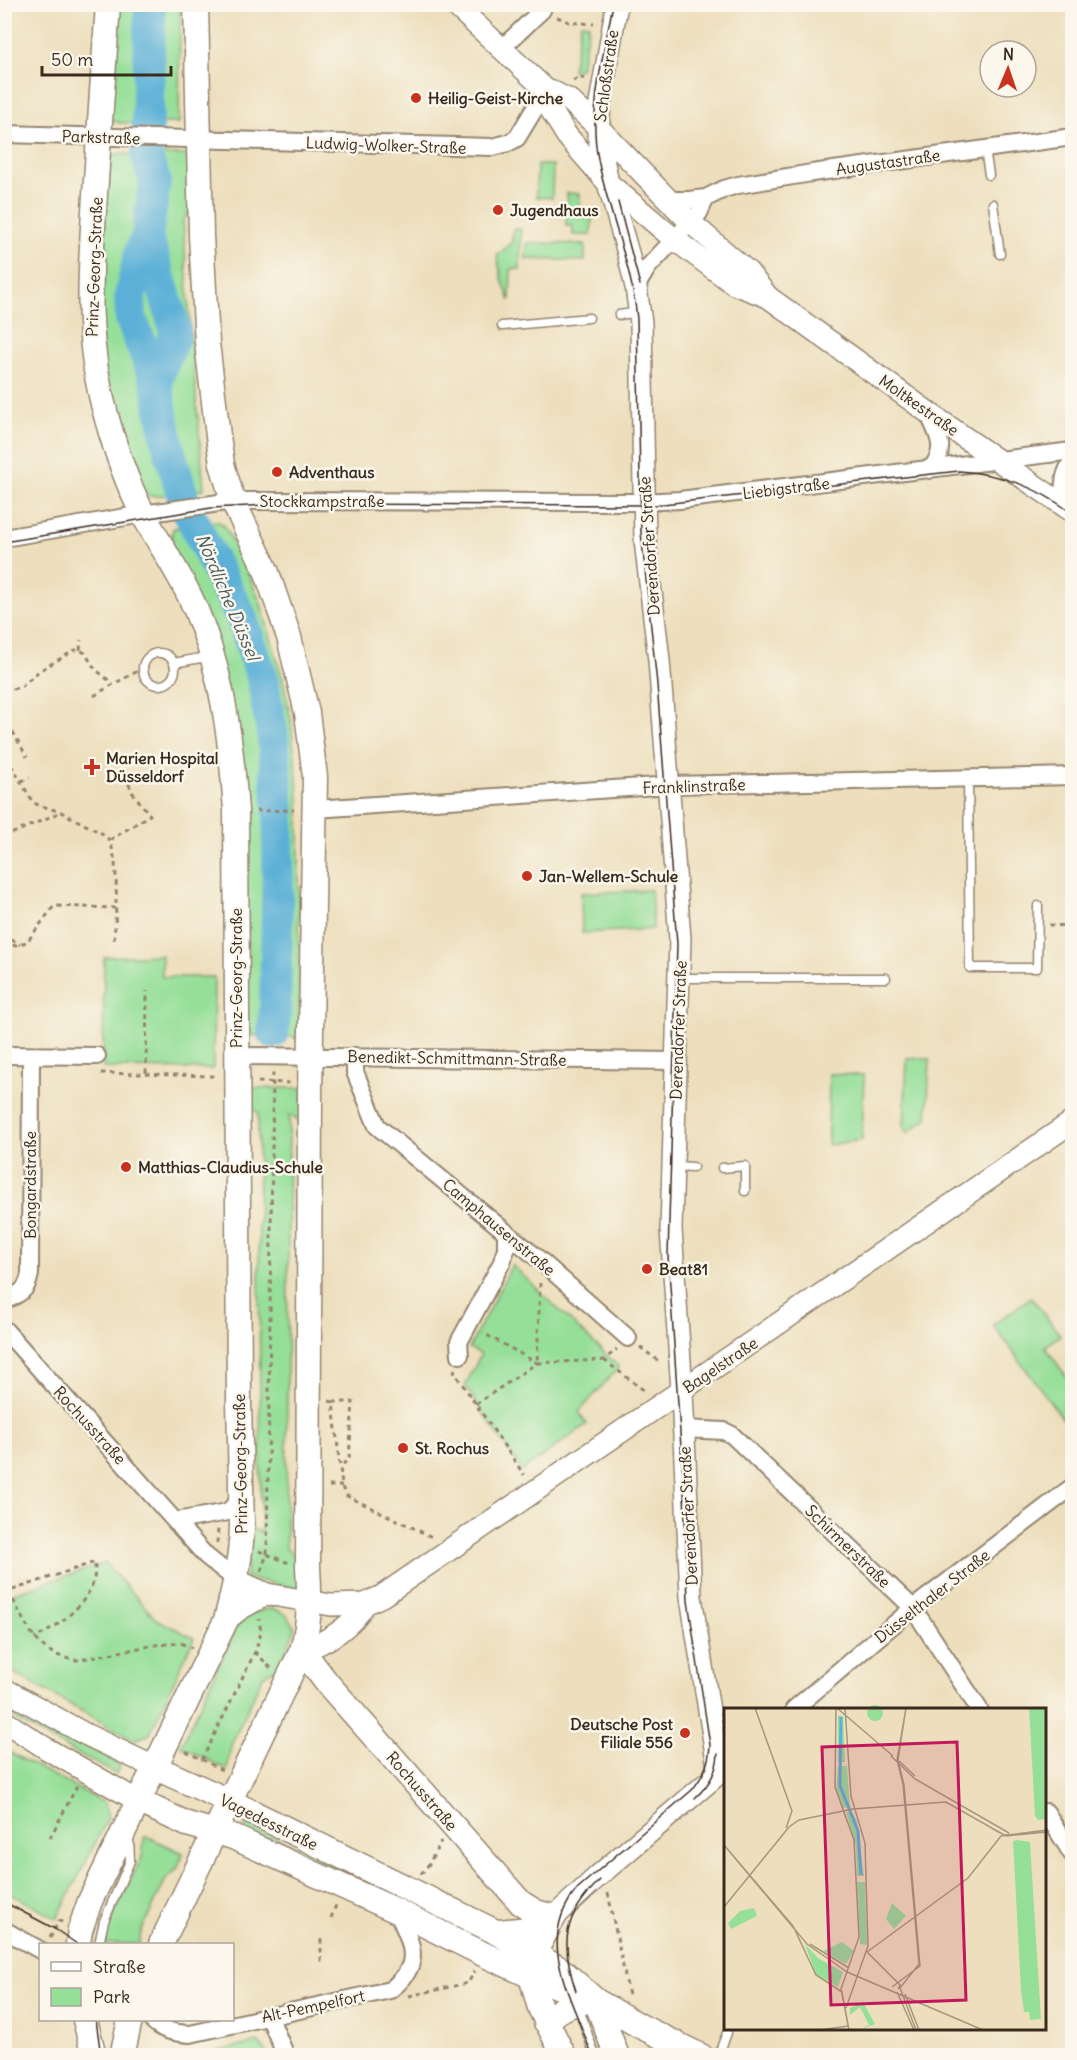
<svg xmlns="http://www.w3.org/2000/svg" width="1077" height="2060" font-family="Delius,sans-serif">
  <rect width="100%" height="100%" fill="#fbf7ec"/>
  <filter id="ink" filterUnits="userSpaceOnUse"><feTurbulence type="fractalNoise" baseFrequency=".0167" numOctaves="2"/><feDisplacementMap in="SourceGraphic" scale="12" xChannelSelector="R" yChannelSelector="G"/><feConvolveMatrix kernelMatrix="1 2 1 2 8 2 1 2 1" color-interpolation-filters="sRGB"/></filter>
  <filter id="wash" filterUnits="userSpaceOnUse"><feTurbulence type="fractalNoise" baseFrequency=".008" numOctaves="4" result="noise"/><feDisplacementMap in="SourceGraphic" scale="24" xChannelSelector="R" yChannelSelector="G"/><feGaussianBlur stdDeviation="1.35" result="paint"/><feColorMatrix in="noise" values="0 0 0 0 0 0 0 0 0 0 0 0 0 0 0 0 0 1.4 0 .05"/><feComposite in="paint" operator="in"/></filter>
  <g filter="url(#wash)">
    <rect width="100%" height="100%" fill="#eddfbd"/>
    <!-- green -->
    <path fill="#96df99" stroke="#68845c" stroke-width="1.5" d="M114 5H180L179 123H119L108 119Z
      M581 23 589 24 581 67 574 71 572 70Z
      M118 154 190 155 192 209 183 220 191 337 204 489 158 496H141L100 357 104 157Z
      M537 165H553L552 198 536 197Z
      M567 193 580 194 579 216 592 217 591 235H573V226H566Z
      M513 229H521L520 269H511L510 301 502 280 497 256 512 242Z
      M527 243 585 244V261L526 259Z
      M217 521 224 525 242 560 260 601 283 680 291 720 299 800V1029L296 1037 242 1035 243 811 171 549 172 531 174 528Z
      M651 890 653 929 582 933 581 893Z
      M162 955V977H214L213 1069 103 1068 104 957Z
      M907 1058 930 1059 927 1119 907 1133 904 1127Z
      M829 1074 864 1075 862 1140 828 1145Z
      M244 1088H303L302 1123 289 1115 286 1548 298 1558 303 1591 246 1577 248 1526 261 1533 258 1113 244 1102Z
      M512 1265 619 1367 579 1412 587 1424 522 1471 465 1386 481 1354 469 1348Z
      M1031 1297 1060 1335 1045 1347 1072 1384V1431L993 1325Z
      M105 1563 156 1619 194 1638 149 1735 133 1740 16 1674 5 1666V1596Z
      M268 1609C283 1610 289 1614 295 1629L279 1666 263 1676 231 1745 227 1770 181 1746 238 1624C246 1615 256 1612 268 1609Z
      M4 1700 120 1765 116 1774 40 1734 5 1712Z
      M5 1750 105 1803 108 1818 57 1919 5 1891Z
      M247 1824 481 1936 478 1941 242 1833Z
      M146 1836 183 1853 177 1869 166 1879 141 1932 139 1944H102L112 1919 142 1857 144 1838Z
      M258 2042 269 2055H202Z"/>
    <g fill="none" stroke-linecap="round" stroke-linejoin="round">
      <!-- river -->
      <path stroke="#5bb0d7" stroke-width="32" d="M150 4 147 157 155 181 147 237 140 252 130 297 131 319 156 381 169 450 186 507 241 617 262 677 273 737 279 812 275 1011 273 1033
        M147 237 175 328 174 337 156 381"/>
    </g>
  </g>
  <g filter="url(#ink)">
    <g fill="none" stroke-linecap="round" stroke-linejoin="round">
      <defs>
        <path id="service" d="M985 149 989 175
          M993 204 1000 254
          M619 315 639 312
          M502 326 589 318
          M143 669a16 16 0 1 1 32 0a16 16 0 1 1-32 0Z
          M174 663 211 656
          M968 778 970 968H1037L1038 906
          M680 978H886
          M674 1166 693 1167
          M722 1168 745 1166V1191
          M99 1944 104 1921 130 1861 129 1836
          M578 2006 595 2056
          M718 2056 727 2033"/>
        <path id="minor" d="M501 49 542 10 544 4
          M4 134 493 147 508 143 517 138 546 90
          M670 200H689L706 198 724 189 738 185 812 173 1072 137
          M636 287 648 267 699 213 706 198
          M928 413C938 434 949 451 929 470
          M1067 507C1062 489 1062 477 1072 461
          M4 538 143 514 233 501 640 502 680 500 1072 451
          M315 809 672 785 1072 776
          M4 1055 97 1056
          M237 1056 677 1061
          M355 1056V1072L377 1126 541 1261 628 1338
          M4 1301C20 1294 27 1291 30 1274L31 1056
          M4 1329 206 1556 236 1580
          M460 1355 459 1342 502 1262 506 1249V1234
          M684 1429 724 1431 732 1435 913 1608 979 1709
          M176 1521 228 1512 241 1498
          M794 1709 913 1608 1072 1487
          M1046 1812 1072 1854
          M4 1930 40 1950
          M269 2016 286 2056
          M152 2020C163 2031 174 2033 190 2034L390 1990C424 1964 412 1945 397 1911
          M1072 2056V2055"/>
        <path id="tertiary" d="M454 4 546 90 553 92 569 100 598 127 690 222 748 272 768 297
          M546 90 548 105 567 136 608 183 674 239 734 284 768 297 936 418 1072 511
          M236 1580 267 1594 331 1605 365 1604 382 1596 1072 1122
          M226 1620 240 1609 267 1594
          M302 1650C327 1643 352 1626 365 1604
          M4 1689 85 1734 154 1767
          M4 1721 47 1749 138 1801
          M494 1931 523 1928 554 1917 597 1877 719 1773 691 1597 682 1391 671 1229 680 939 659 660 645 540 641 323 636 287 628 253 608 183 598 134 600 103 617 4"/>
        <path id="secondary" d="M302 1650 327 1683 521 1903 536 1912 554 1917 534 1953
          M154 1767 229 1801 494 1931 560 1969 596 2001 617 2056
          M138 1801 187 1824 233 1837 397 1911 483 1954 531 1976 596 2001 640 2026 701 2056
          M78 1944 80 1930 90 1901 226 1620C234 1590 241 1559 242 1527L239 1402 236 811C231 738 222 666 191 599 177 569 158 542 142 512 127 483 116 451 107 419 84 340 90 275 95 195 99 131 104 68 108 4
          M161 1944 302 1650C310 1622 310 1596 308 1567L310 1096 315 777 307 713 289 637 266 570 233 501 222 464 218 436 207 343 201 236 196 4
          M531 1976 540 2008 564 2056
          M85 2020 94 2056
          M546 2022C561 2007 575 2001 596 2001
          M122 2056 130 2020"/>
      </defs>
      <!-- service casing -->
      <use href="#service" stroke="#94846e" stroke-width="11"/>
      <!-- minor casing -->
      <use href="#minor" stroke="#94846e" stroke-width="20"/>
      <!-- tertiary casing -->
      <use href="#tertiary" stroke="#94846e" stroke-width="24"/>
      <!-- secondary casing -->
      <use href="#secondary" stroke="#94846e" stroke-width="27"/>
      <!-- path -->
      <path stroke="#94846e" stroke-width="3" stroke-dasharray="4.5 4.5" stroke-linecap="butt" d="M557 17 569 22 594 24
        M573 81 579 77 586 79
        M80 650 81 640
        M4 692 22 686 39 671 75 650H80L85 653 95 669 112 683
        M94 696C110 685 126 678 143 668
        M4 716 27 757
        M4 759 13 768 31 799 36 804 61 812 105 835C122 851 115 918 114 943
        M21 781 30 778
        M256 811 294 810
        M4 837 61 812
        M110 840 150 815 132 792 127 779
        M1049 925 1072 926
        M4 934 20 945
        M4 948 27 942 54 906 115 908
        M101 1073 213 1076 217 1078
        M146 1073 147 991
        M258 1082 290 1083
        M540 1283 537 1363 604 1360 617 1349
        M640 1347 661 1363
        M604 1360 646 1392
        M455 1369 454 1372 524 1475
        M329 1401 333 1402 342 1486 345 1495 434 1538
        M333 1402H353L349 1458 340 1468
        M476 1404 537 1363 483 1333
        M329 1486H342
        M217 1543 218 1529
        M259 1551 289 1563
        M261 1571 267 1554 273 1072
        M9 1592C26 1624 36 1656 77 1660L155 1645 181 1643 192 1648
        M4 1593 95 1562C95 1569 95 1576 93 1582 87 1604 55 1630 34 1638
        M255 1652 271 1668
        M186 1751 222 1770
        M202 1760 255 1652 261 1633 259 1619
        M50 1838 77 1786
        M421 1874 429 1864 441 1841
        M608 1893 629 1996
        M331 1918 336 1905
        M50 1938 59 1921 63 1922
        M321 1939V1964
        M409 1996 468 1983 475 1971"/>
      <!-- service -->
      <use href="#service" stroke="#fff" stroke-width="8"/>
      <!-- minor -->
      <use href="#minor" stroke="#fff" stroke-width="16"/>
      <!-- tertiary -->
      <use href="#tertiary" stroke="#fff" stroke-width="21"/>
      <!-- secondary -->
      <use href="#secondary" stroke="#fff" stroke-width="24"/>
      <!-- tram -->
      <path stroke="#3b2a1e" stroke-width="1.5" d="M618 202 640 285
        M4 542 211 508 284 504 654 505 959 471C1002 474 1037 487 1072 513
        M695 1798C709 1785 717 1772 718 1754
        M4 1902 55 1929 77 1944
        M576 1991C560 1943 563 1916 600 1880
        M96 2020 101 2056
        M592 2056C574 1999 532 1942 578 1888L692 1790C704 1775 709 1763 710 1745L688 1601 684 1492 668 1256 677 944 657 684 641 532 637 319C632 264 608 213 598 159 588 108 604 54 613 4"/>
    </g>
  </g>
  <!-- markers -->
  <g fill="#c8321e" stroke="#fbf7ec" stroke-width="2">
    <circle cx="416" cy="98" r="6"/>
    <circle cx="498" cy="210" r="6"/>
    <circle cx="277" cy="472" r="6"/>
    <path d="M89 758h6v6h6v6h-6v6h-6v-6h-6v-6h6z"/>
    <circle cx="527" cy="876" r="6"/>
    <circle cx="126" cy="1167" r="6"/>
    <circle cx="647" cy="1269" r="6"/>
    <circle cx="403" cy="1448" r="6"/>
    <circle cx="685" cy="1733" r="6"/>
  </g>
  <g text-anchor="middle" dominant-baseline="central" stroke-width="5" stroke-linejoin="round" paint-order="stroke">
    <!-- street labels -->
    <g font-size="16" fill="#3b2a1e" stroke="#fbf7ec">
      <text transform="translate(606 76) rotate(-82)">Schloßstraße</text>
      <text transform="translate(101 137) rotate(2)">Parkstraße</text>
      <text transform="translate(386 145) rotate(2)">Ludwig-Wolker-Straße</text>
      <text transform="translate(888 162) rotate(-8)">Augustastraße</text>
      <text transform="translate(94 267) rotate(-88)">Prinz-Georg-Straße</text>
      <text transform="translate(919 405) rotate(35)">Moltkestraße</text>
      <text transform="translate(786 488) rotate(-7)">Liebigstraße</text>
      <text x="322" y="501">Stockkampstraße</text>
      <text transform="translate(649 546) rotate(-94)">Derendorfer Straße</text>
      <text transform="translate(694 786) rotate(-2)">Franklinstraße</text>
      <text transform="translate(236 978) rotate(-90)">Prinz-Georg-Straße</text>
      <text transform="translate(678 1030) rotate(-88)">Derendorfer Straße</text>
      <text transform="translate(457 1058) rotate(1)">Benedikt-Schmittmann-Straße</text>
      <text transform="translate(30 1185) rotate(-90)">Bongardstraße</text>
      <text transform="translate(499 1227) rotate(40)">Camphausenstraße</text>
      <text transform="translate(720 1365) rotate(-34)">Bagelstraße</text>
      <text transform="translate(90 1425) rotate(48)">Rochusstraße</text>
      <text transform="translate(240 1464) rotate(-91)">Prinz-Georg-Straße</text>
      <text transform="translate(688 1516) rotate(-93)">Derendorfer Straße</text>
      <text transform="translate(848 1546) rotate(44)">Schirmerstraße</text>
      <text transform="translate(932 1596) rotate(-38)">Düsselthaler Straße</text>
      <text transform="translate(422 1791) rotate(49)">Rochusstraße</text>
      <text transform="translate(269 1822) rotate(26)">Vagedesstraße</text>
      <text transform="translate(313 2006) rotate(-12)">Alt-Pempelfort</text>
    </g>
    <!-- poi labels -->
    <g font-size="16" font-weight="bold" fill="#3b2a1e" stroke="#fbf7ec" text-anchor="start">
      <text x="428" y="98">Heilig-Geist-Kirche</text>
      <text x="510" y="210">Jugendhaus</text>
      <text x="289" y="472">Adventhaus</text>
      <text x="106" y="758">Marien Hospital<tspan x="106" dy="18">Düsseldorf</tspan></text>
      <text x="539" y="876">Jan-Wellem-Schule</text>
      <text x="138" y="1167">Matthias-Claudius-Schule</text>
      <text x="659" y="1269">Beat81</text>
      <text x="415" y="1448">St. Rochus</text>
      <text x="673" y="1724" text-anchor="end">Deutsche Post<tspan x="673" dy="18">Filiale 556</tspan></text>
    </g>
    <!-- water labels -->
    <g font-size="18" font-style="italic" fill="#46595f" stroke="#fbf7ec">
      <text transform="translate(228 597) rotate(67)">Nördliche Düssel</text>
    </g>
  </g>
  <!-- overview -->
  <g transform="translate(724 1708)">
    <rect width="322" height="322" fill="#eddfbd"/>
    <path d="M143 5a8 8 0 1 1 16 0a8 8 0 1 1-16 0ZM305 0H322V111L314 112 311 108ZM114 8H119L121 54H114ZM114 58H123L126 99 118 100 112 83ZM122 104H128L133 113 140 168H133L132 139ZM293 132 306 134 317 311 306 312 305 304H300L297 282 289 133ZM133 174H141L143 237 136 236ZM168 195 182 208 170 221 162 211ZM30 200 33 208 7 221 4 215 16 203ZM118 234 130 243 122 256 99 243ZM81 236 94 250 119 264 114 279 92 267ZM139 294 151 316 135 322 145 317 136 299 126 307V300Z" fill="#96df99"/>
    <path fill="none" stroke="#5bb0d7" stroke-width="3" d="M117 9 116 78 134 123 137 167"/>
    <path fill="none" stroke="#a6977d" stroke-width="1.5" d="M31 0 68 103 62 120M112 0 111 79 130 132 135 229 117 281 125 322M113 0 169 48M121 0 127 88 141 135 144 238 122 300M182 0 173 52 179 76 195 256 176 280 192 322M167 48 191 71 285 125M175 53 191 68M269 121 282 128 323 124M0 137 83 236 123 264M0 137 69 218 92 267 118 284 125 322M0 199 65 119 75 112 129 101 222 94 280 127 323 124M86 236 125 260M143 244 244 170 277 128 323 122M143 244 176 277 174 281M123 264 259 322M168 279 196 258 180 77 174 52 182 0M173 284 190 322M181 286 195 322M96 322 124 318"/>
    <path fill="#c2185b" fill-opacity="0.15" stroke="#c2185b" stroke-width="3" d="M233 34 242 292 107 297 98 39Z"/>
    <rect width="322" height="322" fill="none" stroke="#3b2a1e" stroke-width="3"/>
  </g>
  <!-- margin -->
  <rect width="1077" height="2060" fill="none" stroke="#fbf7ec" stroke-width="24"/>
  <!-- legend -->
  <rect x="39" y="1943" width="195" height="78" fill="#fbf7ec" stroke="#aea59a" stroke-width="1.5"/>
  <rect x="51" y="1962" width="30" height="9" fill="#ffffff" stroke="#aea59a" stroke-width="1.5"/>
  <text x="93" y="1973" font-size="18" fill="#3b2a1e">Straße</text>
  <rect x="51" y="1988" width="30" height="18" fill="#96df99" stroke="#aea59a" stroke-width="1.5"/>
  <text x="93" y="2003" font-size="18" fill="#3b2a1e">Park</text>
  <!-- north arrow -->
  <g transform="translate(1008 69) rotate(2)"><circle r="28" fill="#fbf7ec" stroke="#aea59a" stroke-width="1.5"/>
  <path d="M0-4.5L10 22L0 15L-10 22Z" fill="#c8321e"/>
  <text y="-9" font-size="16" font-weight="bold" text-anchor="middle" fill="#3b2a1e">N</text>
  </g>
  <!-- scale -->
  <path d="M42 66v9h129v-9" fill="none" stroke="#3b2a1e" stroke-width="3"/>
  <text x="51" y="66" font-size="18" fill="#3b2a1e" stroke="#fbf7ec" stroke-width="4.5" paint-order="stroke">50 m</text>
</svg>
